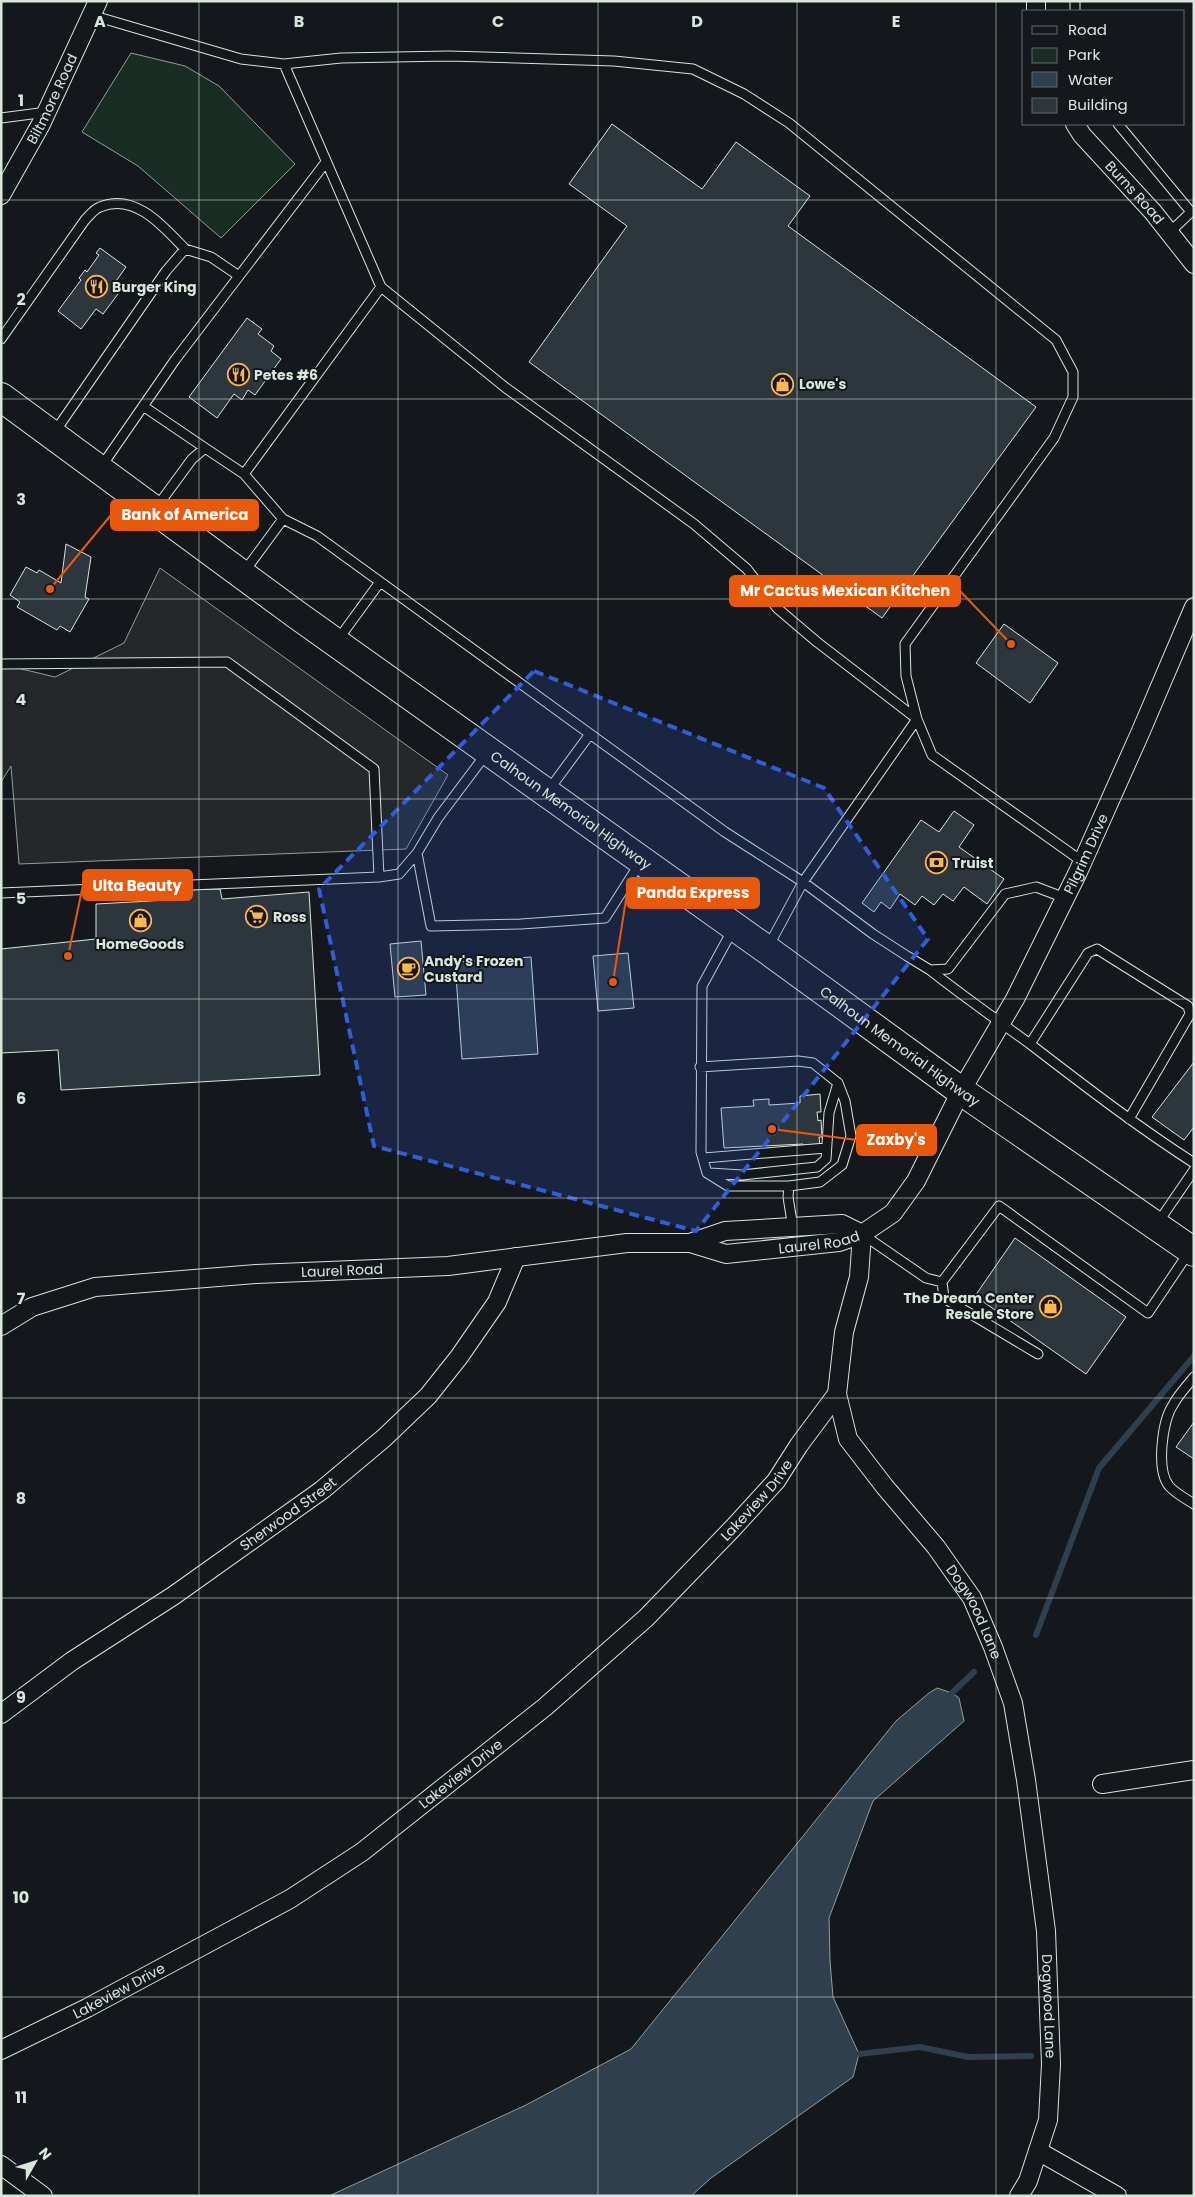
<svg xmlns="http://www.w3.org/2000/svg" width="1195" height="2197" font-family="Poppins,sans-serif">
  <rect width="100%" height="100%" fill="#14181c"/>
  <!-- green -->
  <path fill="#1a2d24" stroke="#939e99" d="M131 53 185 66 219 86 295 164 221 238 138 166 82 132Z"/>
  <!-- parking -->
  <path fill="#24282b" stroke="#939e99" d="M160 568 448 775 406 849 19 864 11 766 1 782V664L55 677 124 643Z"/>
  <!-- water -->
  <path fill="#2f3f4d" stroke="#939e99" d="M937 1688 952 1693 959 1698 964 1721 873 1801 829 1918 830 1961 833 1997 859 2054 853 2077 711 2178 691 2196H329L526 2105 631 2049 896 1721 929 1693Z"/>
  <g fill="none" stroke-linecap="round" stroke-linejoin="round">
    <!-- stream -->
    <path stroke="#2f3f4d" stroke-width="6" d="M1036 1635 1099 1468 1194 1356
      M952 1693 974 1672
      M859 2054 920 2047 968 2057 1031 2056"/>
  </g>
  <!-- building -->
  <path fill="#2c363c" stroke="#d8e6dc" d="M612 124 702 189 736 142 810 196 788 226 1036 407 882 618 529 362 627 226 569 184Z
    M100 248 126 267 114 284 121 290 103 314 96 309 81 329 58 311 81 280 79 278 85 270 87 272 99 255 96 253Z
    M247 318 262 329 258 334 274 346 271 351 281 359 255 395 248 390 242 400 234 394 217 418 189 397Z
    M66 544 91 557 85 597 89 599 70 632 60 626 57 630 17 607 20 602 10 595 26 567 37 573 39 570 61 583Z
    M1004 624 1058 663 1030 703 976 663Z
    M954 811 974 825 959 847 1004 879 987 904 964 887 953 901 943 894 934 905 922 896 915 905 900 894 890 909 881 902 874 912 862 903 921 820 939 832Z
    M220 889 222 899 309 892 320 1075 61 1090 58 1050 1 1053V949L96 939V904L186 899 184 890Z
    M421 941 426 995 395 997 390 944Z
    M628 953 634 1008 598 1011 593 956Z
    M531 957 538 1054 462 1059 455 962Z
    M1194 1062V1127L1184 1140 1152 1117Z
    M820 1094 821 1112H817L818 1121 821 1120 822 1137H819L820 1146 803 1147V1144L724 1148 721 1108 754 1106 753 1100 769 1099V1105L800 1103V1096Z
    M1015 1238 1126 1317 1086 1374 975 1296Z
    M1194 1422V1459L1176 1447Z"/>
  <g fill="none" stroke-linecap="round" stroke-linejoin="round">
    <defs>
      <path id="service" d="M1075 11V1
        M91 15 241 59 284 64 341 58 449 56 614 61 693 69 744 94 789 123 1056 340 1073 372V397L1054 438 905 644 906 676 917 719 932 755 1083 862
        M1 118 47 112
        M1118 124 1191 212 1170 232
        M381 287 506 388 694 524 747 569 777 608 817 642 917 719 803 882 725 832 590 734
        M1 339 85 220C89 216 94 209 100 207 135 192 164 227 185 249
        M143 406 205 448
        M54 433 166 271 185 249 211 257 239 276
        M101 467 175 360 326 162
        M156 508 192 459 205 448 244 474
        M283 519 317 536 590 734 548 791
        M244 572 283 519 244 474 381 287 284 64
        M337 641 380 582
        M1 664 227 662 374 769 379 877 399 874 417 853 438 818 486 754
        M417 853 431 926 521 924 605 918 640 863
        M1 893 379 877
        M768 947 803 882 873 934 907 956 930 970 948 969 1005 894 1036 887 1065 898
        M930 970C964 997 999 1021 1034 1047 1086 1087 1138 1127 1194 1163
        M1030 1044 1088 953 1097 949 1188 1006 1190 1014 1129 1119
        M700 1067 798 1061 813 1063 838 1083 845 1101 851 1136 842 1165 820 1182 789 1186H728L707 1173 701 1152 702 986 733 929
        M704 1158 826 1148
        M710 1173 742 1175 817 1167 826 1159 829 1113 838 1083
        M789 1186 788 1197 793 1228
        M1157 1224 1194 1170
        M862 1234 926 1278 942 1282 999 1206 1148 1313 1189 1252
        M942 1282 944 1298 1038 1354
        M1194 1377C1187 1386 1178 1395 1173 1405 1162 1421 1156 1470 1169 1486 1175 1493 1186 1499 1194 1504"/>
      <g id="minor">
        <path d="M1036 11V1"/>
        <path id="s1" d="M1075 124 1082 135 1153 212 1194 264"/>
        <path id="s2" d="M1 195 41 124 98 1"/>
        <path id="s3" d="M862 1234 859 1277 844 1332 837 1394 848 1439 885 1487 936 1547 972 1598 993 1647 1013 1703 1026 1780 1046 1931 1051 2064 1048 2120 1028 2181 1019 2196"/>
        <path d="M690 1243 725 1231 842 1224 862 1234"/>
        <path id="s4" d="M1 1326 32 1307 95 1287 256 1274 448 1266 627 1243H690L726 1254 839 1242 862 1234 893 1213 916 1181 961 1091 1015 999 1078 872 1141 731 1194 607"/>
        <path id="s5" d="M1 1714 72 1661 173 1596 322 1490 384 1438 428 1396 459 1357 497 1302 516 1257"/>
        <path d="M1102 1784 1194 1770"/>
        <path id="s6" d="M1 2050 87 2008 290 1899 362 1852 545 1707 646 1618 733 1528 776 1481 799 1445 837 1394"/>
        <path d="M1038 2151 1117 2196"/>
        <path d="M1 2165 43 2196"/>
      </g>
      <g id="trunk">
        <path id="s7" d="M1 397 297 615 766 949 961 1091 1194 1252"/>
      </g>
    </defs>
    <!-- service casing -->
    <use href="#service" stroke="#d8e6dc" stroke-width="11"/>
    <!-- minor casing -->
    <use href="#minor" stroke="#d8e6dc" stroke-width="20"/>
    <!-- trunk casing -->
    <use href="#trunk" stroke="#d8e6dc" stroke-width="30"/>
    <!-- service -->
    <use href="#service" stroke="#14181c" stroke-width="9"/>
    <!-- minor -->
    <use href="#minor" stroke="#14181c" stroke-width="18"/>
    <!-- trunk -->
    <use href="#trunk" stroke="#14181c" stroke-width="28"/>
  </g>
  <!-- marked area -->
  <path fill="#305dd8" fill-opacity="0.2" stroke="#305dd8" stroke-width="4" stroke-dasharray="10 6" stroke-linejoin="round" d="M534 671 824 788 928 939 696 1231 374 1146 319 889Z"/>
  <!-- grid -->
  <path fill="none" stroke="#d8e6dc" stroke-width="1" stroke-opacity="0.55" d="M199 1V2196M398 1V2196M598 1V2196M797 1V2196M996 1V2196M1 200H1194M1 399H1194M1 599H1194M1 799H1194M1 999H1194M1 1198H1194M1 1398H1194M1 1598H1194M1 1798H1194M1 1997H1194"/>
  <!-- icons -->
  <defs>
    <symbol id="restaurant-ring" viewBox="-11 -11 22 22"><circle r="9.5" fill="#14181c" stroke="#ffb74d" stroke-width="1.5"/><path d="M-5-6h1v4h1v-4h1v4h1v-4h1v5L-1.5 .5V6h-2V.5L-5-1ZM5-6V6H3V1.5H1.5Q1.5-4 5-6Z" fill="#ffb74d"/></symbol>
    <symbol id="shop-ring" viewBox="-11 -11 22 22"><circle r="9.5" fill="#14181c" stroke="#ffb74d" stroke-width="1.5"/><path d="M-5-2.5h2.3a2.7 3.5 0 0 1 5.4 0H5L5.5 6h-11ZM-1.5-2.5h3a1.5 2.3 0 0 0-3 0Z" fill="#ffb74d"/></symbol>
    <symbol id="bank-ring" viewBox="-11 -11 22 22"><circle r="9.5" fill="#14181c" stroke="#ffb74d" stroke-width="1.5"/><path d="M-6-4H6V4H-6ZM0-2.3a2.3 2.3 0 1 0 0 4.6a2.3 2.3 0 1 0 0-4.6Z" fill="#ffb74d"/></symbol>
    <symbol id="supermarket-ring" viewBox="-11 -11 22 22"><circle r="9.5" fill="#14181c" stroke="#ffb74d" stroke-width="1.5"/><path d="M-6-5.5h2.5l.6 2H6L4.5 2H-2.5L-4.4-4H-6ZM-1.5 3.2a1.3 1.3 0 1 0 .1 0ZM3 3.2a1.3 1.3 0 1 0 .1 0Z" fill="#ffb74d"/></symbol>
    <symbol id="cafe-ring" viewBox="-11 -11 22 22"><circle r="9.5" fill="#14181c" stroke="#ffb74d" stroke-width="1.5"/><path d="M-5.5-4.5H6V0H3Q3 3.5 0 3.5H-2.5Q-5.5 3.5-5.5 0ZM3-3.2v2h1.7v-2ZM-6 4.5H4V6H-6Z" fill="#ffb74d"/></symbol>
  </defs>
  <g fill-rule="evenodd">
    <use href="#restaurant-ring" x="84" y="274" width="25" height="25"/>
    <use href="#restaurant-ring" x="226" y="362" width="25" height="25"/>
    <use href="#shop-ring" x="770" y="372" width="25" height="25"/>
    <use href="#bank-ring" x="924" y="850" width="25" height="25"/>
    <use href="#supermarket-ring" x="244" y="904" width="25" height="25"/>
    <use href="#shop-ring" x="128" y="908" width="25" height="25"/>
    <use href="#cafe-ring" x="396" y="956" width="25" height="25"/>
    <use href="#shop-ring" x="1038" y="1294" width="25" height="25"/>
  </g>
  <g text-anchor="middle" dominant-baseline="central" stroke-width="4" stroke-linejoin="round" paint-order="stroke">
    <!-- street labels -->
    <g font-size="14" fill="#d8e6dc" stroke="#14181c">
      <text stroke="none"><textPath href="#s2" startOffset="109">Biltmore Road</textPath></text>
      <text stroke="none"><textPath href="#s1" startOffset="91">Burns Road</textPath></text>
      <text stroke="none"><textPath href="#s7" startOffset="704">Calhoun Memorial Highway</textPath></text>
      <text stroke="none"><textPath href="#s4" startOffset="1321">Pilgrim Drive</textPath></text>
      <text stroke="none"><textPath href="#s7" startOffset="1109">Calhoun Memorial Highway</textPath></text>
      <text stroke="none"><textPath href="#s4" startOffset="831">Laurel Road</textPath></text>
      <text stroke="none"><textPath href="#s4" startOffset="350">Laurel Road</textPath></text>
      <text stroke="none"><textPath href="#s6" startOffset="942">Lakeview Drive</textPath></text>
      <text stroke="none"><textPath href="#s5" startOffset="350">Sherwood Street</textPath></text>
      <text stroke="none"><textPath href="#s3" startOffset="424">Dogwood Lane</textPath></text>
      <text stroke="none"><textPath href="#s6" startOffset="538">Lakeview Drive</textPath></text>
      <text stroke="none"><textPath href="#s6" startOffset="132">Lakeview Drive</textPath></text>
      <text stroke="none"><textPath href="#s3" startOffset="829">Dogwood Lane</textPath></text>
    </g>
    <!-- poi labels -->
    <g font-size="14" font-weight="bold" fill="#d8e6dc" stroke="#14181c" text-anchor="start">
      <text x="112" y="287">Burger King</text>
      <text x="254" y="375">Petes #6</text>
      <text x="799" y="384">Lowe's</text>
      <text x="952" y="863">Truist</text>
      <text x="273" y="917">Ross</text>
      <text x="140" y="944" text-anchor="middle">HomeGoods</text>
      <text x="424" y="961">Andy's Frozen<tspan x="424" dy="16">Custard</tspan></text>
      <text x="1034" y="1298" text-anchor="end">The Dream Center<tspan x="1034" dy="16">Resale Store</tspan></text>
    </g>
  </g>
  <g font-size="16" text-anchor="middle" font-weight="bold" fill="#d8e6dc" stroke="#14181c" stroke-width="4" stroke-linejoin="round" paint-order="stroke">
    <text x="100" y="27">A</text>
    <text x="299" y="27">B</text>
    <text x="498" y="27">C</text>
    <text x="697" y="27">D</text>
    <text x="896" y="27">E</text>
    <text x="21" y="106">1</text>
    <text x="21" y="305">2</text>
    <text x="21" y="505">3</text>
    <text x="21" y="705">4</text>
    <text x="21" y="904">5</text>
    <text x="21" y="1104">6</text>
    <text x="21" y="1304">7</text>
    <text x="21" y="1504">8</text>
    <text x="21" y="1703">9</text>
    <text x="21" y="1903">10</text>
    <text x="21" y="2103">11</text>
  </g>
  <!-- callouts -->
  <path fill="none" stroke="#e8590c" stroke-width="2" d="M50 589L111 515M1011 644L960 591M68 956L83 885M613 982L627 893M772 1129L857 1140"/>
  <g fill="#e8590c" stroke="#14181c" stroke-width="2">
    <circle cx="50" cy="589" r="5"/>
    <circle cx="1011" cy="644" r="5"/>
    <circle cx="68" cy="956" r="5"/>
    <circle cx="613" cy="982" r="5"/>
    <circle cx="772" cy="1129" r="5"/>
  </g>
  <g fill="#e8590c" stroke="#e8590c" stroke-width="2">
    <rect x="111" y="500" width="147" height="30" rx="5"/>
    <rect x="730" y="576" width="230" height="30" rx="5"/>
    <rect x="83" y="870" width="109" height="30" rx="5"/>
    <rect x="627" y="878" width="132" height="30" rx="5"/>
    <rect x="857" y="1125" width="79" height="30" rx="5"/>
  </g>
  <g font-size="15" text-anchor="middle" font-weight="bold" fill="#fff">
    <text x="185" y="520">Bank of America</text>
    <text x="845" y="596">Mr Cactus Mexican Kitchen</text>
    <text x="137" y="891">Ulta Beauty</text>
    <text x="693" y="898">Panda Express</text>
    <text x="896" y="1145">Zaxby's</text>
  </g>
  <!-- border -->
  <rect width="1195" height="2197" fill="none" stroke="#d8e6dc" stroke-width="5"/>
  <!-- legend -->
  <rect x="1022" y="10" width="162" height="115" fill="#14181c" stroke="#626a69"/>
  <rect x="1032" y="26" width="25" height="8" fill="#14181c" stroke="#626a69"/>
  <text x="1068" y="35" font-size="15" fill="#d8e6dc">Road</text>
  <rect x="1032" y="48" width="25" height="15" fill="#1a2d24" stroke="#626a69"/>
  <text x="1068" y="60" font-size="15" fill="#d8e6dc">Park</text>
  <rect x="1032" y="72" width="25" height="15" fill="#2f3f4d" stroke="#626a69"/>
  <text x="1068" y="85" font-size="15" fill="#d8e6dc">Water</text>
  <rect x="1032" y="98" width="25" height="15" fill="#2c363c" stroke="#626a69"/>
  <text x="1068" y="110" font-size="15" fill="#d8e6dc">Building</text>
  <!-- north arrow -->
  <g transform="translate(35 2162) rotate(51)" stroke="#14181c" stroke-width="4" paint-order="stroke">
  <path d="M0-4L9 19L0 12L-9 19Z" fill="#d8e6dc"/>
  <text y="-8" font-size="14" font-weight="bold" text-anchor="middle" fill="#d8e6dc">N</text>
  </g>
</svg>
